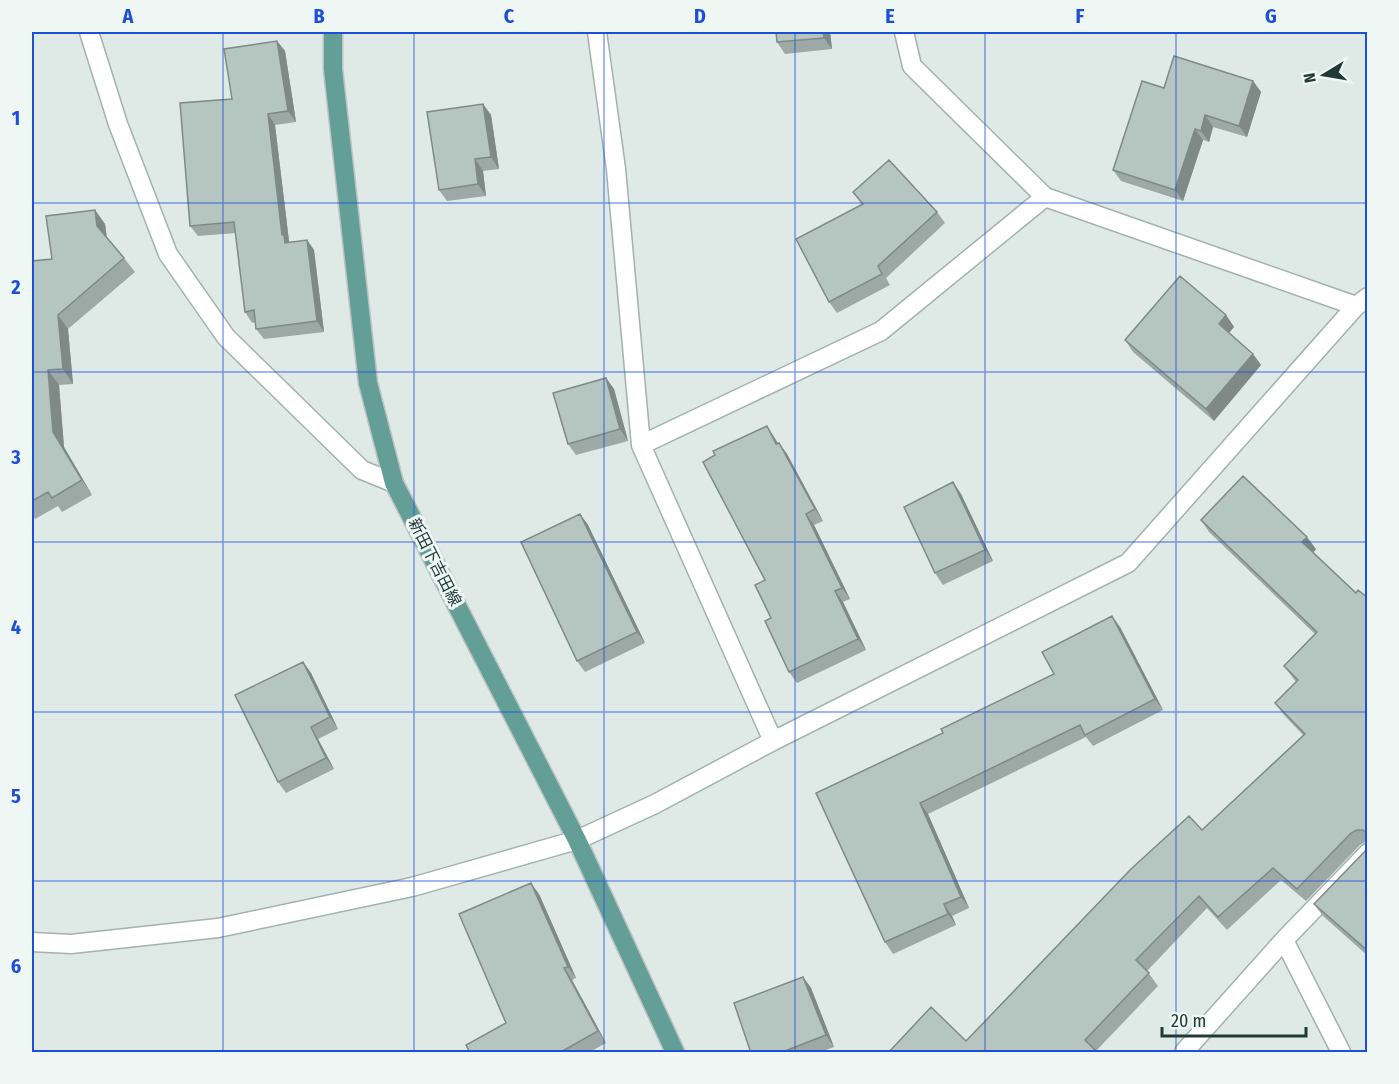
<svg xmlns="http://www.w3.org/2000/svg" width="1399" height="1084" font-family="'Fira Sans Condensed','Noto Sans JP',sans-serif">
  <rect width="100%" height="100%" fill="#dfeae6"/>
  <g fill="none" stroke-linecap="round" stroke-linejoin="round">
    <defs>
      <path id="minor" d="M89 32 118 124 168 254 226 337 362 470 394 483
        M597 32 616 169 641 445 773 741
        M904 32 912 66 1045 197 1356 306
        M641 445 881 331 1045 197
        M1284 940 1341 1052
        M32 942 71 944 218 928 412 887 577 840 655 804 773 741 1128 563 1356 306 1368 297
        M1184 1052 1284 940 1368 853"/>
      <path id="major" d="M333 32V69L368 383 394 483 577 840 675 1052"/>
    </defs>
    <!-- minor casing -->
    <use href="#minor" stroke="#a2b2ae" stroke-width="21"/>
    <!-- major casing -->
    <use href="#major" stroke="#bcc4c3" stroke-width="21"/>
    <!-- minor -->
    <use href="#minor" stroke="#fff" stroke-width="18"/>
    <!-- major -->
    <use href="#major" stroke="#649f97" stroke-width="18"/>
  </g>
  <!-- wall -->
  <path fill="#9ca9a5" d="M468 32H484L470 34Z
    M776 32H830L832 49 785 54 777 42Z
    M277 41 285 51 296 122 275 125 289 241V242L307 240 314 250 324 332 264 339 256 329 255 322 252 323 245 312 236 233 198 236 190 226 232 99Z
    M1253 81 1261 92 1247 137 1213 127 1209 142 1203 140 1183 201 1121 181 1113 170 1164 88Z
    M483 104 491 115 499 169 483 171 486 196 447 201 439 190Z
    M853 192 937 212 945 223 886 278 890 285 837 313 829 302 862 204Z
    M95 210 105 224 107 237 124 258 135 272 68 329 73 384 59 385 64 447 92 495 62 512 58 506 35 519 32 514V261L52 259Z
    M1226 315 1234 327 1229 333 1253 354 1261 365 1214 421 1133 352 1125 340Z
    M606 378 614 389 628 441 576 455 568 444Z
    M767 426 778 443H779L787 454 823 521 814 525 850 599 843 602 866 650 797 683 789 672 771 618Z
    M953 482 961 494 993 561 943 585 935 573Z
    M580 514 588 525 645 643 585 672 577 661Z
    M1201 520 1316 549 1313 553 1356 593 1368 598V842H1365L1360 845 1306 901 1281 880 1227 930 1207 908 1147 971 1158 986 1096 1051 966 1041 1202 830 1303 735 1284 715 1275 703 1296 682 1284 666 1315 634 1209 532Z
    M1120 627 1163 710 1093 746 1086 737 928 814 969 908 952 916 956 925 893 954 885 942 816 793 943 733 1054 674Z
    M303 662 311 673 338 729 318 739 334 769 286 793 278 782Z
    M1368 848V956L1323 916 1314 904Z
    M539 894 576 978 572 980 606 1043 588 1053H470L506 1023Z
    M803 977 811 988 834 1047 818 1053H751Z"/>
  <!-- shaded-wall -->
  <path fill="#7f8a86" d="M823 32H830L832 49 824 38Z
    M277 41 285 51 296 122 288 111Z
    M1253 81 1261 92 1247 137 1239 126Z
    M483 104 491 115 499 169 491 157Z
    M268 114 275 125 289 241 292 246 285 243 282 235Z
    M1205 115 1213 127 1209 142 1201 131Z
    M1195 129 1203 140 1183 201 1175 190Z
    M475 159 483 171 486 196 478 184Z
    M95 210 105 224 107 240 97 226Z
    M307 240 314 250 324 332 317 321Z
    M58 315 68 329 73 384 63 369Z
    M1226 315 1234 327 1227 335 1219 324Z
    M1253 354 1261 365 1214 421 1206 409Z
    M48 370 59 385 64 447 92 495 82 480 53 432Z
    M606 378 614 389 628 441 620 429Z
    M767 426 774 437 784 455 776 444Z
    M779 443 787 454 823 521 815 509Z
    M953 482 961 494 993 561 985 550Z
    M580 514 588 525 645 643 637 632Z
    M806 514 814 525 850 599 842 588Z
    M1307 537 1316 549 1311 555 1302 542Z
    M835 591 843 602 866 650 858 639Z
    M1112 616 1120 627 1163 710 1155 699Z
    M303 662 311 673 338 729 330 717Z
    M311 727 318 739 334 769 326 758Z
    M920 803 928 814 969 908 961 897Z
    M531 883 539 894 576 978 568 967Z
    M944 904 952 916 956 925 948 914Z
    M564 968 572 980 606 1043 598 1031Z
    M803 977 811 988 834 1047 826 1035Z"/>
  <!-- building -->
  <path fill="#b5c5c0" stroke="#7f8a86" stroke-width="1.5" d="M776 32H823L824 38 777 42Z
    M277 41 288 111 268 114 282 235H284L285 243 307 240 317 321 256 329 254 310 245 312 234 222 190 226 180 103 232 99 224 49Z
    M1174 56 1253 81 1239 126 1205 115 1201 131 1195 129 1175 190 1113 170 1142 81 1164 88Z
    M483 104 491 157 475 159 478 184 439 190 427 112Z
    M889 160 937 212 878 266 882 274 829 302 796 239 863 204 853 192Z
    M95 210 97 226 124 258 58 315 63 369 48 370 53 432 82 480 52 498 48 492 32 501V261L52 259 46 216Z
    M1180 276 1226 315 1219 324 1253 354 1206 409 1125 340Z
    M606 378 620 429 568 444 553 393Z
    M767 426 776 444 779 443 815 509 806 514 842 588 835 591 858 639 789 672 765 621 771 618 755 585 765 580 703 462 715 455 713 451Z
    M1243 476 1307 537 1302 542 1356 593 1358 590 1368 598V833L1363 830H1357L1351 833 1297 889 1273 868 1218 917 1199 896 1136 960 1149 973 1085 1040 1098 1053H888L931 1007 966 1041 1131 869 1189 816 1202 830 1305 734 1275 703 1298 680 1284 666 1317 632 1201 520Z
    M953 482 985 550 935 573 904 507Z
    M580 514 637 632 577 661 521 542Z
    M1112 616 1155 699 1085 735 1080 725 920 803 961 897 944 904 948 914 885 942 816 793 943 733 941 729 1054 674 1042 652Z
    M303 662 330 717 311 727 326 758 278 782 235 695Z
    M1368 848V951L1314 904Z
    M531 883 568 967 564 968 598 1031 559 1053H470L466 1045 506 1023 459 914Z
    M803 977 826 1035 780 1053H751L734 1003Z"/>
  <!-- grid -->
  <path fill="none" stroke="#1d4ed8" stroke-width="1.5" stroke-opacity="0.55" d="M223 32V1052M414 32V1052M604 32V1052M795 32V1052M985 32V1052M1176 32V1052M32 203H1368M32 372H1368M32 542H1368M32 712H1368M32 881H1368"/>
  <g text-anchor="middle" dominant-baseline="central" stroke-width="6" stroke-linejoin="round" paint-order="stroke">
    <!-- street labels -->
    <g font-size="16" fill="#203a36" stroke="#eff7f4">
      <text transform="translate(435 562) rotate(63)">新田下吉田線</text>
    </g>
  </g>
  <!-- border -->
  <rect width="1399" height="1084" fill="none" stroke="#eff7f4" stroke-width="66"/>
  <!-- north arrow -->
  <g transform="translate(1324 75) rotate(259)" stroke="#eff7f4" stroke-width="4.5" paint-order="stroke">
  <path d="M0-4.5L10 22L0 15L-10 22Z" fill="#203a36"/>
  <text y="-9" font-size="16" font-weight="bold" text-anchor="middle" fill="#203a36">N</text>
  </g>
  <!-- scale -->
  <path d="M1162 1027v9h144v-9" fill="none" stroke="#203a36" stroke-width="3"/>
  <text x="1171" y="1027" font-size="18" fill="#203a36" stroke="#eff7f4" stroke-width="4.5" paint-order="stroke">20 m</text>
  <rect x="33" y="33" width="1333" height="1018" fill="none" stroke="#1d4ed8" stroke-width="2"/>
  <g font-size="20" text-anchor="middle" font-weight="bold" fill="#1d4ed8">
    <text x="128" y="23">A</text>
    <text x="319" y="23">B</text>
    <text x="509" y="23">C</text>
    <text x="700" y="23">D</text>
    <text x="890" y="23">E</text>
    <text x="1080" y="23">F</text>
    <text x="1271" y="23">G</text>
    <text x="16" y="125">1</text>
    <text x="16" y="294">2</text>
    <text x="16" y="464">3</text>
    <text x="16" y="634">4</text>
    <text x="16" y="803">5</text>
    <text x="16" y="973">6</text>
  </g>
</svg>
